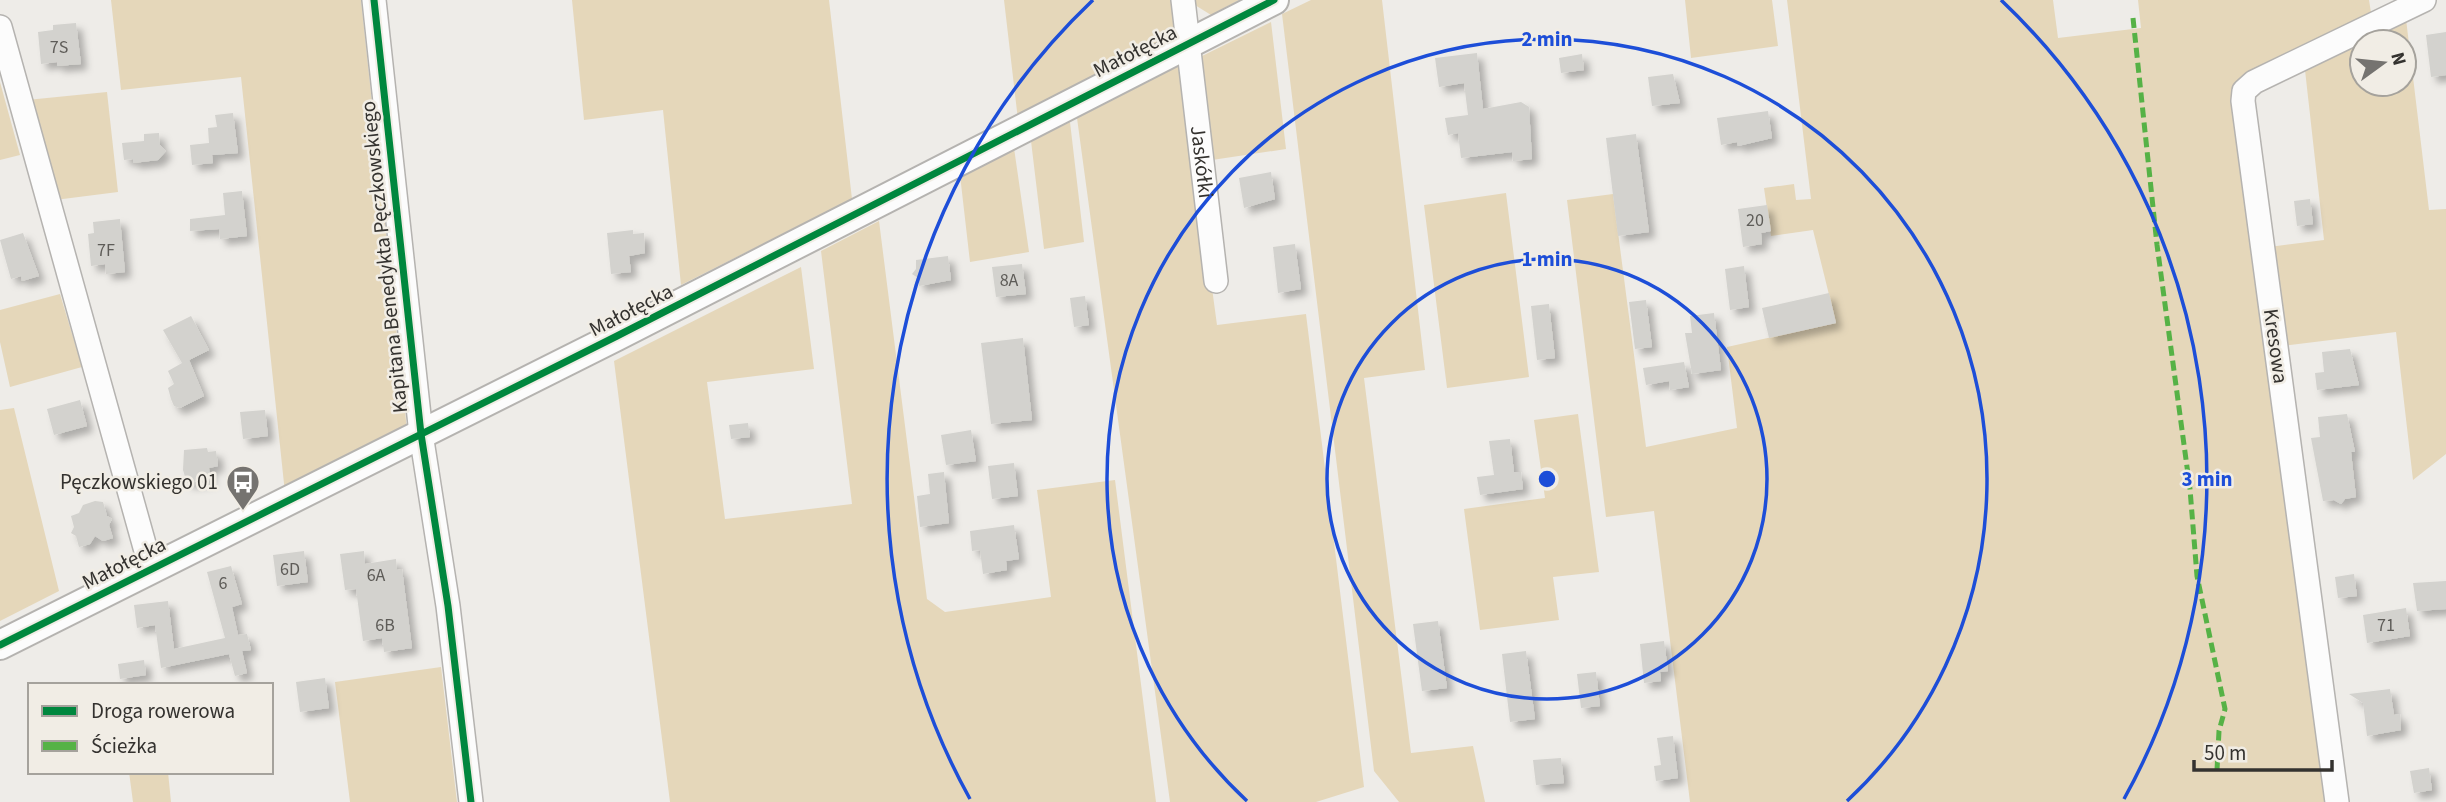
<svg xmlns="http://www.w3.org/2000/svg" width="2446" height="802" font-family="'Source Sans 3',sans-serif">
  <defs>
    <filter id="shadow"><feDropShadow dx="6" dy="6" stdDeviation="3.5" flood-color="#0004"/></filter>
  </defs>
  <rect width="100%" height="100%" fill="#eeece8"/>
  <!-- green -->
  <path fill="#e5d7ba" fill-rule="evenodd" d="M111 0H361L407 430 285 493 241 77 121 90Z
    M572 0H829L852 199 681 285 663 110 584 120Z
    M1004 0H1176L1179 31 1066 90 1067 95 1018 120Z
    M1194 0H1239L1211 15 1195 5Z
    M1311 0H1382L1425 370 1364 378 1411 753 1473 746 1485 802H1399L1374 771 1282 14Z
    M1685 0H1772L1778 46 1691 58Z
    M1787 0H2053L2058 38 2141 28 2138 0H2369L2372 19 2233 87 2333 802H1690L1654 511 1606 517 1567 200 1613 194 1646 447 1737 428 1727 347 1836 323 1813 230 1771 236 1764 188 1794 184 1796 200 1811 199Z
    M2406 19 2429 210 2446 209V454L2413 480 2396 332 2282 346 2269 247 2324 240 2305 70ZM2362 42H2404V84H2362Z
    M1271 22 1286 149 1212 160 1198 58Z
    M1177 67H1182L1217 325 1306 314 1364 787 1316 802H1170L1077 118Z
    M0 82 20 155 0 160Z
    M107 92 118 192 55 200 27 100Z
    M1070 122 1084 242 1044 249 1031 141Z
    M1014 148 1029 252 970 262 960 175Z
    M1506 193 1529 377 1447 388 1424 205Z
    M879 221 927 599 945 612 1051 597 1037 490 1115 480 1156 802H670L614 361 801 267 814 369 707 382 725 519 852 504 821 251Z
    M60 294 82 367 10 387 0 342V310Z
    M14 408 59 591 0 621V410Z
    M1578 414 1599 572 1553 577 1559 620 1480 630 1464 509 1545 498 1534 420Z
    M441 667 457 802H350L335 682Z
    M129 772H168L171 802H133Z"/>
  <!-- building -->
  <path fill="#d3d2ce" filter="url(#shadow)" d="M76 23 81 64 57 66V62L41 64 38 32 53 30V25Z
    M2446 32V75L2431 77 2426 35Z
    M1477 53 1483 109 1521 102 1529 107 1532 159 1513 161 1512 152 1461 158 1458 133 1448 135 1445 118 1468 115 1464 83 1439 87 1435 58Z
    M1582 54 1584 70 1561 73 1559 58Z
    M1673 74 1680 103 1652 106 1648 77Z
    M1768 111 1772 138 1738 146 1737 142 1721 145 1717 118Z
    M233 113 238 153 212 155 213 163 192 165 190 145 209 143 208 128 217 127 215 115Z
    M159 133 160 145 166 151 158 160 133 163V159L124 160 122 143 144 141V134Z
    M1636 134 1649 232 1618 236 1606 138Z
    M1271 172 1275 199 1244 208 1239 178Z
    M242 191 247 236 220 239 219 229 190 231V219L225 215 223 193Z
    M2310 199 2313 224 2297 226 2294 201Z
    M1767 205 1771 231 1761 233 1762 244 1743 247 1738 209Z
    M120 219 125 272 106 274 105 264 91 266 88 234 94 233 93 222Z
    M633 230V234L644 233 645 253 629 256 631 272 611 274 607 233Z
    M23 233 39 276 22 281 21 276 11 279 0 240Z
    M1295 244 1301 289 1278 293 1273 247Z
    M948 256 951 280 919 286 918 278 912 274 916 269V260Z
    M1022 264 1026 294 996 297 992 267Z
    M1744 266 1749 307 1730 310 1725 269Z
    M1829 293 1836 323 1769 338 1762 308Z
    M1085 296 1089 325 1074 327 1070 298Z
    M1646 300 1652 347 1635 349 1629 302Z
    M1549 304 1555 358 1537 360 1531 306Z
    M1714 313 1721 370 1692 374 1685 333H1692L1690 316Z
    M191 316 209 350 189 360 204 396 180 408 174 406 171 399 168 388 174 384 168 371 182 363 163 330Z
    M1023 338 1032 420 991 424 981 343Z
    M2350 349 2359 385 2317 390 2315 373 2324 372 2322 352Z
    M1684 362 1689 387 1670 390 1669 381 1646 385 1643 368Z
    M80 400 87 426 54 435 47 409Z
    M265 410 268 436 243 439 240 412Z
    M2347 414 2355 452H2351L2356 497 2345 499 2341 504 2334 500 2323 501 2311 438 2320 437 2318 417Z
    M748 423 750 437 731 439 729 425Z
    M971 430 976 461 946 465 941 435Z
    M1510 439 1514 472H1521L1523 489 1480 495 1477 477 1494 475 1489 441Z
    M207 448 208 452 216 451 218 466 209 468 210 480 187 483 183 470 184 450Z
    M1014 463 1018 496 992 499 988 466Z
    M944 472 949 523 920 527 917 496 930 494 928 474Z
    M95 501 103 502 107 516 112 519 109 525 113 538 103 541 95 536 90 544 79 547 76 536 71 533 74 527 71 516 79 513 83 505Z
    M1014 525 1019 559 1006 561 1007 570 983 574 980 550 972 551 970 531Z
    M304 551 308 582 277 586 273 555Z
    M364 551 365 564 396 559 397 570 402 569 412 648 384 652 382 638 363 641 356 589 345 590 340 554Z
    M231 566 242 604 232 607 238 635 247 634 251 650 242 651 247 673 235 676 229 654 161 668 155 625 137 628 134 605 168 601 174 649 225 638 207 572Z
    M2354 574 2357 596 2338 598 2335 577Z
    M2446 581V609L2417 611 2413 583Z
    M2406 608 2410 636 2367 643 2363 615Z
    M1438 621 1447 688 1422 691 1413 624Z
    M1664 641 1668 671 1660 672 1661 681 1644 683 1640 644Z
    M1526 651 1535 719 1510 722 1502 654Z
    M144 660 146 675 120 679 118 664Z
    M1596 672 1600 706 1581 708 1577 674Z
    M325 678 329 708 300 712 296 682Z
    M2390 689 2394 715 2400 714 2401 730 2367 736 2363 703 2349 694Z
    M1673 736 1678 778 1656 781 1654 766 1661 765 1657 738Z
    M1561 758 1564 783 1536 785 1533 760Z
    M2429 768 2432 790 2414 793 2410 771Z"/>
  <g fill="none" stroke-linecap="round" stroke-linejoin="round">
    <defs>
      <g id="minor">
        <path d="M374 0 421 434 448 606 471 802"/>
        <path id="s1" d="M1183 0 1216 281"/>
        <path d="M0 27 151 569"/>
        <path d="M2337 802 2243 101 2244 91 2254 82 2424 0"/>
      </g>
      <path id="tertiary" d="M0 645 617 336 1274 0"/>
    </defs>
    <!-- minor casing -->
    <use href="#minor" stroke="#b5b3b0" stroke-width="26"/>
    <!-- tertiary casing -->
    <use href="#tertiary" stroke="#b5b3b0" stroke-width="32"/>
    <!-- minor -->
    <use href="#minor" stroke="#fcfcfc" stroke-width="23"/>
    <!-- tertiary -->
    <use href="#tertiary" stroke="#fcfcfc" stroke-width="28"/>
    <!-- quiet -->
    <path stroke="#56b246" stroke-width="5" stroke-dasharray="10 5" stroke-linecap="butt" d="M2133 18 2157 245 2190 489 2197 576 2225 709 2219 731 2217 770"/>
    <defs>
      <path id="cycleway" d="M374 0 421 434 448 606 471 802
        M0 645 617 336 1274 0"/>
    </defs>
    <!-- cycleway casing -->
    <use href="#cycleway" stroke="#f1ede5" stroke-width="11"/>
    <!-- cycleway -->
    <use href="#cycleway" stroke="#00873e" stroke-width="7"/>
  </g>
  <!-- distance rings -->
  <g fill="none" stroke="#1d4ed8" stroke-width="3.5">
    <circle cx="1547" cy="479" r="220"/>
    <path d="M1247 801A440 440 0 1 1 1847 801"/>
    <path d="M970 799A660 660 0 0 1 1093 0M2001 0A660 660 0 0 1 2124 799"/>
  </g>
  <!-- icons -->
  <defs>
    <symbol id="bus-pin" viewBox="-11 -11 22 30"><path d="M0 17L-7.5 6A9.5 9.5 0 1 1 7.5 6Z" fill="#757370" stroke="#f1ede5"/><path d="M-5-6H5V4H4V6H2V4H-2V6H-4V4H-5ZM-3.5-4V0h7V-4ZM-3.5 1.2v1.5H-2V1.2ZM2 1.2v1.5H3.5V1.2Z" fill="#fff"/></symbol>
  </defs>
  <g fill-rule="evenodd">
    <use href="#bus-pin" x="224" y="463" width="38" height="52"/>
  </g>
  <g text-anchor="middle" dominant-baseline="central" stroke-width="5" stroke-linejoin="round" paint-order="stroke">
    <!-- number labels -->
    <g font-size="18" fill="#5e5c58">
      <text x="59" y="47">7S</text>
      <text x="1755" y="220">20</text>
      <text x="106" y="250">7F</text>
      <text x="1009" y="280">8A</text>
      <text x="290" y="569">6D</text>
      <text x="376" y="575">6A</text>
      <text x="223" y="583">6</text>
      <text x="385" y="625">6B</text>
      <text x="2386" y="625">71</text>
    </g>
    <!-- street labels -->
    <g font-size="21" fill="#34322f" stroke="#f1ede5">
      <text transform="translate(1135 51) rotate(-27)">Małołęcka</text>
      <text stroke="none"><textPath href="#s1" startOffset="163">Jaskółki</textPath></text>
      <text transform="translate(384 257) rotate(-96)">Kapitana Benedykta Pęczkowskiego</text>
      <text transform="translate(631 310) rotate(-27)">Małołęcka</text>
      <text transform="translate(2276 346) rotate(82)">Kresowa</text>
      <text transform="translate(124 563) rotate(-27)">Małołęcka</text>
    </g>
    <!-- poi labels -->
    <g font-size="21" fill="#34322f" stroke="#f1ede5" text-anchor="end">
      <text x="218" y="482">Pęczkowskiego 01</text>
    </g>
  </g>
  <circle cx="1547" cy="479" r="10" fill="#1d4ed8" stroke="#f1ede5" stroke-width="3.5"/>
  <g font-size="21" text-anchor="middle" font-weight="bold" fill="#1d4ed8" stroke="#f1ede5" stroke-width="5" stroke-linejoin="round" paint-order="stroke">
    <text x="1547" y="46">2 min</text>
    <text x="1547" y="266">1 min</text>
    <text x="2207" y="486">3 min</text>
  </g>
  <!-- legend -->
  <rect x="28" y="683" width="245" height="91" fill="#f1ede5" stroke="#a5a29c" stroke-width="2"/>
  <rect x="42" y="706" width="35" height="10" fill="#00873e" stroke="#a5a29c" stroke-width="2"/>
  <text x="91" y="718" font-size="21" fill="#34322f">Droga rowerowa</text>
  <rect x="42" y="741" width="35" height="10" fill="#56b246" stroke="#a5a29c" stroke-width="2"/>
  <text x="91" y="753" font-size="21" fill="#34322f">Ścieżka</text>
  <!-- north arrow -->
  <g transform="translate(2383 63) rotate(75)"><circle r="33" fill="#f1ede5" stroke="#a5a29c" stroke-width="2"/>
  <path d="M0-5L12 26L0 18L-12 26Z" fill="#757370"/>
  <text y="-10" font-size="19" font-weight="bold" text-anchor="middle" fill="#34322f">N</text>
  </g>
  <!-- scale -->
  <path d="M2194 760v10h138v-10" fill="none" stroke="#34322f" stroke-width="3.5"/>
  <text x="2204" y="760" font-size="21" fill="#34322f" stroke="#f1ede5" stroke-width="5" paint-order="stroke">50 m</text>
</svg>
